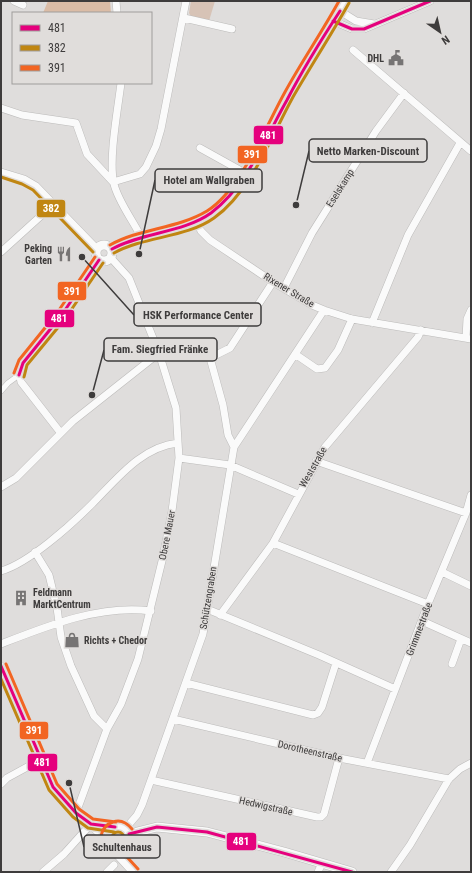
<svg xmlns="http://www.w3.org/2000/svg" width="472" height="873" font-family="'Roboto Condensed',sans-serif">
  <rect width="100%" height="100%" fill="#dfdddc"/>
  <!-- green -->
  <path fill="#d7c3b6" d="M191 1H215L209 21 191 17 189 13Z"/>
  <!-- forest -->
  <path fill="#dbbca6" d="M48 1H110L111 13H43Z"/>
  <g fill="none" stroke-linecap="round" stroke-linejoin="round">
    <defs>
      <path id="pedestrian" d="M1 391 8 383 19 375"/>
      <path id="minor" d="M14 1 23 5
        M116 1 117 13
        M340 11 356 21 374 24
        M184 18 232 29
        M333 21 352 29H364L430 1
        M353 50 471 151
        M121 83C118 108 108 161 114 184 118 201 132 219 140 235
        M1 108 22 115 76 123 87 154 113 182 140 174 146 167 156 146 161 129 186 1
        M200 148 245 173
        M1 172 24 179 36 186 97 249
        M196 221 201 231 210 240 273 282 312 305 324 310 352 319 471 339
        M1 252 54 204
        M284 288 312 233 376 131 404 93
        M372 323 408 235 460 143
        M466 338 467 319 471 310
        M295 354 317 369 325 368 338 350 352 319
        M60 432 21 382 19 372 23 363 61 316 99 260
        M234 447 228 435 223 405 210 358 230 348 273 282
        M179 458 230 465 298 494
        M316 461 466 513
        M1 487 16 478 73 421 159 353
        M273 543 428 604
        M35 552 49 575 57 608 61 637 71 666 94 716 107 729
        M1 571C29 563 71 525 92 504 117 479 141 447 178 443
        M442 572 471 586
        M207 609 319 655 395 689
        M220 615 273 543 325 447 418 337 421 330
        M422 621 471 643
        M1 644C47 626 101 604 151 611
        M452 664 461 639
        M1 666 53 787 76 813 106 839
        M186 683 313 715 318 713 322 707 336 663
        M173 719 339 758 449 779
        M367 763 428 604 466 513 471 495
        M151 780 317 817H321L324 814 339 758
        M1 784 7 778 40 760
        M76 813 107 729 121 704 138 659 163 557 172 511 179 458 176 408 159 353 129 278 111 258
        M91 824 115 827
        M125 829 137 815 142 805 203 634 234 447 324 310
        M43 872 64 854 91 824
        M107 872 114 865
        M318 872 322 863
        M391 872 410 845 449 779 460 769 471 763"/>
      <path id="tertiary" d="M96 253a8 8 0 1 1 16 0a8 8 0 1 1-16 0Z
        M112 249C142 229 182 233 211 214 242 192 270 129 289 95 307 63 327 33 345 1
        M129 834 157 827 207 832 284 852 352 872
        M128 844 120 849 112 848 107 843V833L112 828 119 826C133 829 128 839 127 849 127 855 128 860 129 866
        M112 848 134 872"/>
    </defs>
    <!-- pedestrian casing -->
    <use href="#pedestrian" stroke="#bcbbba" stroke-width="6"/>
    <!-- minor casing -->
    <use href="#minor" stroke="#bcbbba" stroke-width="8"/>
    <!-- tertiary casing -->
    <use href="#tertiary" stroke="#bcbbba" stroke-width="10"/>
    <!-- pedestrian -->
    <use href="#pedestrian" stroke="#fafafa" stroke-width="5"/>
    <!-- minor -->
    <use href="#minor" stroke="#fafafa" stroke-width="7"/>
    <!-- tertiary -->
    <use href="#tertiary" stroke="#fafafa" stroke-width="9"/>
    <defs>
      <path id="bus-1" d="M333 21 352 29H364L430 1
        M112 249C143 232 183 233 211 213 247 186 266 137 287 100 303 69 321 40 340 11
        M19 375 23 363 61 316 99 260
        M1 666 53 787 76 813 91 824 115 827
        M129 834 157 827 207 832 352 872"/>
      <path id="bus-2" d="M1 177 22 184 33 190 93 252
        M114 253C145 236 186 238 214 218 251 192 272 135 293 97 311 66 331 35 349 3
        M24 377 27 365 65 319 103 263
        M1 679 49 790 73 817 88 828 114 832
        M112 838a6 6 0 1 1 12 0a6 6 0 1 1-12 0Z"/>
      <path id="bus-3" d="M110 245C140 228 177 229 207 211 240 191 266 126 285 92 302 61 322 32 339 1
        M14 373 19 360 57 313 95 257
        M6 664 57 784 79 809 93 819 116 822
        M116 845 138 869
        M131 848C107 869 88 831 113 822 121 819 127 823 132 829"/>
    </defs>
    <!-- bus-1 casing -->
    <use href="#bus-1" stroke="#e0dddb" stroke-width="6"/>
    <!-- bus-2 casing -->
    <use href="#bus-2" stroke="#e0dddb" stroke-width="6"/>
    <!-- bus-3 casing -->
    <use href="#bus-3" stroke="#e0dddb" stroke-width="6"/>
    <!-- bus-1 -->
    <use href="#bus-1" stroke="#e5007d" stroke-width="3"/>
    <!-- bus-2 -->
    <use href="#bus-2" stroke="#c08612" stroke-width="3"/>
    <!-- bus-3 -->
    <use href="#bus-3" stroke="#f26522" stroke-width="3"/>
  </g>
  <!-- icons -->
  <defs>
    <symbol id="civic-bare" viewBox="-9 -9 18 18"><path d="M-.6-6.5H3V-4.5H.6V-3L4-1V1h2V6H-6V1h2V-1L-.6-3ZM-1.2 2.5V6h2.4V2.5Z" fill="#767474" stroke="#e0dddb" stroke-width="2.5" paint-order="stroke"/></symbol>
    <symbol id="restaurant-bare" viewBox="-9 -9 18 18"><path d="M-5-6h1v4h1v-4h1v4h1v-4h1v5L-1.5 .5V6h-2V.5L-5-1ZM5-6V6H3V1.5H1.5Q1.5-4 5-6Z" fill="#767474" stroke="#e0dddb" stroke-width="2.5" paint-order="stroke"/></symbol>
    <symbol id="building-bare" viewBox="-9 -9 18 18"><path d="M-4-6H4V6H1V3H-1V6H-4ZM-2.5-4.3h1.7v1.8h-1.7ZM.8-4.3h1.7v1.8H.8ZM-2.5-1h1.7V.8h-1.7ZM.8-1h1.7V.8H.8Z" fill="#767474" stroke="#e0dddb" stroke-width="2.5" paint-order="stroke"/></symbol>
    <symbol id="shop-bare" viewBox="-9 -9 18 18"><path d="M-5-2.5h2.3a2.7 3.5 0 0 1 5.4 0H5L5.5 6h-11ZM-1.5-2.5h3a1.5 2.3 0 0 0-3 0Z" fill="#767474" stroke="#e0dddb" stroke-width="2.5" paint-order="stroke"/></symbol>
  </defs>
  <g fill-rule="evenodd">
    <use href="#civic-bare" x="385" y="47" width="22" height="22"/>
    <use href="#restaurant-bare" x="53" y="243" width="22" height="22"/>
    <use href="#building-bare" x="10" y="587" width="22" height="22"/>
    <use href="#shop-bare" x="61" y="629" width="22" height="22"/>
  </g>
  <g text-anchor="middle" dominant-baseline="central" stroke-width="3" stroke-linejoin="round" paint-order="stroke">
    <!-- poi labels -->
    <g font-size="10" font-weight="bold" fill="#3e3c3c" stroke="#e0dddb" text-anchor="end">
      <text x="384" y="58">DHL</text>
      <text x="52" y="248">Peking<tspan x="52" dy="12">Garten</tspan></text>
      <text x="33" y="592" text-anchor="start">Feldmann<tspan x="33" dy="12">MarktCentrum</tspan></text>
      <text x="84" y="640" text-anchor="start">Richts + Chedor</text>
    </g>
    <!-- street labels -->
    <g font-size="10" fill="#3e3c3c" stroke="#e0dddb">
      <text transform="translate(340 188) rotate(-58)">Eselskamp</text>
      <text transform="translate(289 290) rotate(31)">Rixener Straße</text>
      <text transform="translate(313 467) rotate(-60)">Weststraße</text>
      <text transform="translate(167 535) rotate(-79)">Obere Mauer</text>
      <text transform="translate(208 598) rotate(-81)">Schützengraben</text>
      <text transform="translate(419 629) rotate(-69)">Grimmestraße</text>
      <text transform="translate(310 751) rotate(13)">Dorotheenstraße</text>
      <text transform="translate(266 806) rotate(13)">Hedwigstraße</text>
    </g>
  </g>
  <!-- callouts -->
  <path fill="none" stroke="#3e3c3c" stroke-width="1.5" d="M296 205L309 151M139 254L155 180M82 257L134 315M92 395L104 350M69 783L84 847"/>
  <g fill="#3e3c3c" stroke="#e0dddb" stroke-width="1.5">
    <circle cx="296" cy="205" r="4"/>
    <circle cx="139" cy="254" r="4"/>
    <circle cx="82" cy="257" r="4"/>
    <circle cx="92" cy="395" r="4"/>
    <circle cx="69" cy="783" r="4"/>
  </g>
  <g fill="#e0dddb" stroke="#3e3c3c" stroke-width="1.5">
    <rect x="309" y="139" width="118" height="23" rx="4"/>
    <rect x="155" y="169" width="107" height="23" rx="4"/>
    <rect x="134" y="303" width="127" height="23" rx="4"/>
    <rect x="104" y="338" width="113" height="23" rx="4"/>
    <rect x="84" y="835" width="76" height="23" rx="4"/>
  </g>
  <g font-size="11" text-anchor="middle" font-weight="bold" fill="#3e3c3c">
    <text x="368" y="155">Netto Marken-Discount</text>
    <text x="209" y="184">Hotel am Wallgraben</text>
    <text x="198" y="319">HSK Performance Center</text>
    <text x="160" y="353">Fam. Siegfried Fränke</text>
    <text x="122" y="851">Schultenhaus</text>
  </g>
  <g stroke="#e0dddb" stroke-width="1.5">
    <rect x="253" y="125" width="31" height="20" rx="4" fill="#e5007d"/>
    <rect x="237" y="145" width="31" height="19" rx="4" fill="#f26522"/>
    <rect x="36" y="199" width="30" height="19" rx="4" fill="#c08612"/>
    <rect x="57" y="281" width="30" height="20" rx="4" fill="#f26522"/>
    <rect x="44" y="309" width="31" height="19" rx="4" fill="#e5007d"/>
    <rect x="19" y="721" width="30" height="19" rx="4" fill="#f26522"/>
    <rect x="27" y="753" width="31" height="19" rx="4" fill="#e5007d"/>
    <rect x="226" y="832" width="31" height="19" rx="4" fill="#e5007d"/>
  </g>
  <g font-size="11" text-anchor="middle" font-weight="bold" fill="#fff">
    <text x="268" y="139">481</text>
    <text x="252" y="158">391</text>
    <text x="51" y="212">382</text>
    <text x="72" y="295">391</text>
    <text x="59" y="322">481</text>
    <text x="34" y="734">391</text>
    <text x="42" y="766">481</text>
    <text x="241" y="845">481</text>
  </g>
  <!-- border -->
  <rect width="472" height="873" fill="none" stroke="#3e3c3c" stroke-width="4"/>
  <!-- legend -->
  <rect x="12" y="12" width="140" height="72" fill="#e0dddb" stroke="#9f9d9b"/>
  <rect x="20" y="25" width="20" height="6" fill="#e5007d" stroke="#9f9d9b"/>
  <text x="48" y="32" font-size="12" fill="#3e3c3c">481</text>
  <rect x="20" y="45" width="20" height="6" fill="#c08612" stroke="#9f9d9b"/>
  <text x="48" y="52" font-size="12" fill="#3e3c3c">382</text>
  <rect x="20" y="65" width="20" height="6" fill="#f26522" stroke="#9f9d9b"/>
  <text x="48" y="72" font-size="12" fill="#3e3c3c">391</text>
  <!-- north arrow -->
  <g transform="translate(440 32) rotate(146)" stroke="#e0dddb" stroke-width="3" paint-order="stroke">
  <path d="M0-3L7 15L0 10L-7 15Z" fill="#3e3c3c"/>
  <text y="-6" font-size="11" font-weight="bold" text-anchor="middle" fill="#3e3c3c">N</text>
  </g>
</svg>
